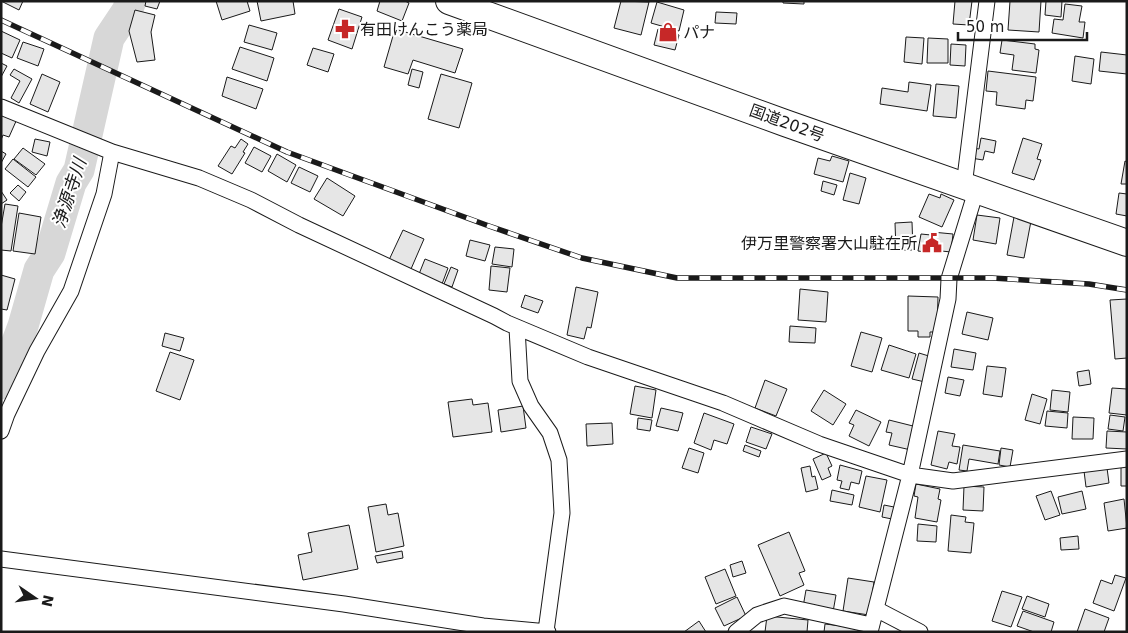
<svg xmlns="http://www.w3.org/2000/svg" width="1128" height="633" font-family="'DejaVu Sans','Noto Sans JP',sans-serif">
  <rect width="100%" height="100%" fill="#fff"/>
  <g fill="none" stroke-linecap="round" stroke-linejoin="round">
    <!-- river -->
    <path stroke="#d7d7d7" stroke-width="31" d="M1 384 23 326 39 270 50 253 71 183 79 170 109 38 127 11 131 1"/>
  </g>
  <!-- building -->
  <path fill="#e6e6e6" stroke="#1a1a1a" d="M1 1H23L19 10Z
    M146 1H160L157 9 145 6Z
    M216 1H247L250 11 222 20Z
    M257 1H293L295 14 261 21Z
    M380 1H405L409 3 402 21 377 11Z
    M621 1 649 2 641 35 614 28Z
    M783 1H804V4L783 3Z
    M955 1H972L969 25 953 24Z
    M1010 1H1041L1039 32 1008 30Z
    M1046 1H1062L1061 17 1045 15Z
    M657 2 684 10 679 31 651 23Z
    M1065 4 1082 6 1079 22H1085L1083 38 1052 33 1054 19 1063 20Z
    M339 9 362 17 352 49 328 40Z
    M135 10 155 15 151 32 155 60 137 62 129 31Z
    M716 12 737 13 736 24 715 23Z
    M249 25 277 33 272 50 244 42Z
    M395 29 463 49 455 73 413 60 408 74 384 67Z
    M658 29 679 35 675 50 654 45Z
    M1 31 20 40 12 58 1 53Z
    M906 37 924 38 922 64 904 62Z
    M928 38 948 39V63H927Z
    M1002 40 1035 44V49L1039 50 1036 73 1012 70 1014 55 1000 53Z
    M23 42 44 49 38 66 17 58Z
    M951 44 966 45 965 66 950 65Z
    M240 47 274 58 267 81 232 69Z
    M313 48 334 54 328 72 307 65Z
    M1101 52 1127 55V74L1099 71Z
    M1075 56 1094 59 1091 84 1072 81Z
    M1 63 7 66 1 77Z
    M14 69 32 79 19 103 11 98 20 81 10 75Z
    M412 69 423 72 419 88 408 85Z
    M988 71 1036 77 1033 101 1026 100 1025 109 996 105 997 92 986 91Z
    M42 74 60 82 48 112 30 104Z
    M441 74 472 83 459 128 428 119Z
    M227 77 263 89 256 109 222 96Z
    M909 82 931 85 927 111 880 104 882 88 908 92Z
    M936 84 959 86 956 118 933 116Z
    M1 112 17 119 9 137 3 135 1 140Z
    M981 138 996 141 994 153 985 151 983 160 971 158 973 148 979 149Z
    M1023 138 1042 144 1037 159 1041 160 1034 180 1012 173Z
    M35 139 50 142 47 156 32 152Z
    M241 139 248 144 243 152 245 153 232 174 218 166 231 146 235 148Z
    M254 147 271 156 262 172 245 163Z
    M23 148 45 164 36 175 14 159Z
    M1 151 6 154 1 163Z
    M277 154 296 165 287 182 268 171Z
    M832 156 849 161 843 182 814 174 818 158 830 161Z
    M13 159 36 177 28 187 5 169Z
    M1125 161 1127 162V184H1121Z
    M299 167 318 176 310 192 291 183Z
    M850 173 866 178 859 204 843 200Z
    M327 178 355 196 343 216 314 199Z
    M823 181 837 185 834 195 821 191Z
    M18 185 26 192 19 201 10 193Z
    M1 191 7 200 1 204Z
    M1119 193 1127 194V216L1116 214Z
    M929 194 940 198 941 194 954 200 942 227 919 217Z
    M5 204 18 206 11 251 1 250V227Z
    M19 213 41 217 35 254 13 251Z
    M977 215 1000 218 996 244 973 240Z
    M1014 217 1031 221 1024 258 1007 255Z
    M912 222 913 250H896L895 223Z
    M403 230 424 239 411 269 389 260Z
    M932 232 953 234 951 252 932 250V253L918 251 921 234 931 235Z
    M470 240 490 245 485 261 466 256Z
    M495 247 514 249 512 267 492 264Z
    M425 259 448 268 442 284 419 274Z
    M491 266 510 268 507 292 489 290Z
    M451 267 458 270 452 287 444 284Z
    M1 275 15 279 7 310 1 309Z
    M576 287 598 292 591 328 587 327 584 339 567 335Z
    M800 289 828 292 826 322 798 320Z
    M525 295 543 301 538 313 521 307Z
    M908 296 938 297 937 332H930V337H918V331H908Z
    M1127 299V358L1115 359 1110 300Z
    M967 312 993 318 988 340 962 334Z
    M790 326 816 328 815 343 789 342Z
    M861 332 882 338 872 372 851 366Z
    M165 333 184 338 180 351 162 346Z
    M889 345 916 354 909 378 881 370Z
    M954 349 976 353 973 370 951 367Z
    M170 352 194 360 180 400 156 391Z
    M919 353 932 357 925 382 912 379Z
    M987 366 1006 368 1002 397 983 394Z
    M1089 370 1091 384 1079 386 1077 372Z
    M948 377 964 380 960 396 945 393Z
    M765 380 787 389 776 416 755 408Z
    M635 386 656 390 652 418 630 414Z
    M1112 388 1127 389V415L1109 413Z
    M824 390 846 404 833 425 811 411Z
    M1052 390 1070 392 1068 412 1050 410Z
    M1032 394 1047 399 1040 424 1025 420Z
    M472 399 473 405 488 403 492 432 453 437 448 402Z
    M523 406 526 428 501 432 498 410Z
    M661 408 683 413 678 431 656 426Z
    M856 410 881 422 869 446 849 436 854 425 849 423Z
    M1047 411 1068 413 1067 428 1045 426Z
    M704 413 734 424 727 444 714 440 711 450 694 443Z
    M1110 415 1125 417 1123 431 1108 429Z
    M1073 417 1094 418 1093 439H1072Z
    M638 418 652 420 650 431 637 429Z
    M889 420 917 427 911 450 889 445 892 433 886 432Z
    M612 423 613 444 587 446 586 424Z
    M751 427 772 434 766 449 746 442Z
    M938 431 955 434 952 446 960 447 957 464 949 462 947 469 931 465Z
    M1107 431 1127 432V449L1106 448Z
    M745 445 761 451 759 457 743 451Z
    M963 445 1000 451 998 464 969 459 967 471 959 470Z
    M689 448 704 453 698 473 682 468Z
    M1001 448 1013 450 1010 467 999 465Z
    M826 453 832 466 828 468 831 476 822 480 813 459Z
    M840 465 862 471 859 484 851 482 849 490 840 488 842 481 837 480Z
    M810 466 812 477 815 476 818 489 806 492 801 468Z
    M1121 466 1127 467V486H1121Z
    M1107 468 1109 483 1086 487 1084 471Z
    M866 476 887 480 880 512 859 507Z
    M916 484 940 489 938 499 941 500 937 522 915 518 918 497 914 496Z
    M964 486 984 487 983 511 963 510Z
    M832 490 854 495 852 505 830 501Z
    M1051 491 1060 515 1045 520 1036 496Z
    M1082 491 1086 509 1062 514 1058 497Z
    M1124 499 1127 528 1108 531 1104 503Z
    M386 504 388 515 398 513 404 546 376 552 368 507Z
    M884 505 899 508 897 520 882 517Z
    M951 515 966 517 965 522 974 523 971 553 948 551Z
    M918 524 937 526 936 542 917 541Z
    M349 525 358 569 303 580 298 555 312 552 308 533Z
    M789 532 805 571 799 573 804 585 780 596 758 545Z
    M1078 536 1079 549 1061 550 1060 538Z
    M402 551 403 558 377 563 375 556Z
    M742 561 746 573 733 577 730 565Z
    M725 569 736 596 716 604 705 577Z
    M1115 575 1126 578 1114 611 1093 603 1101 580 1112 584Z
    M848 578 874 582 869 615 843 611Z
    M806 590 836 595 833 612 803 607Z
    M1002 591 1022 597 1011 627 992 621Z
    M1027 596 1049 604 1045 617 1022 609Z
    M737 597 746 616 724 626 715 608Z
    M1085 609 1109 618 1104 632H1077Z
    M1023 611 1054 622 1051 632H1034L1017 626Z
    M767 616 808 620 807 632H765Z
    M699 621 706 632H684Z
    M825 624 858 628V632H824Z"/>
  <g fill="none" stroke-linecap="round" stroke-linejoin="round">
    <defs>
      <path id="minor" d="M1 107 112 152 199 178 251 200 299 225 494 316 507 323 588 357 723 403 819 444 910 475 953 481 1127 459
        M964 186 987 1
        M517 328 520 381 531 406 550 433 559 460 562 513 546 631
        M1 431 7 414 37 351 71 291 104 194 112 152
        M1 559 344 604 483 626 548 632
        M876 609 920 632
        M736 632 757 615 784 606 871 625
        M870 632 910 475 948 299 949 279 976 191"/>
      <path id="trunk" d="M449 1 785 123 1127 243"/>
    </defs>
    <!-- minor casing -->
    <use href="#minor" stroke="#1a1a1a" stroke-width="17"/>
    <!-- trunk casing -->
    <use href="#trunk" stroke="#1a1a1a" stroke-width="28"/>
    <!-- minor -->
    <use href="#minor" stroke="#fff" stroke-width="15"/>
    <!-- trunk -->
    <use href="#trunk" stroke="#fff" stroke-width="26"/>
    <defs>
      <path id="rail" d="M1 20 287 152 489 226 582 258 677 278H992L1089 284 1127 290"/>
    </defs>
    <!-- rail casing -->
    <use href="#rail" stroke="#1a1a1a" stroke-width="5.5"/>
    <!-- rail -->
    <use href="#rail" stroke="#fff" stroke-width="4" stroke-dasharray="11" stroke-linecap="butt"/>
  </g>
  <!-- icons -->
  <defs>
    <symbol id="pharmacy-bare" viewBox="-9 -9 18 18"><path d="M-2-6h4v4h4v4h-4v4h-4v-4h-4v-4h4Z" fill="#c62828" stroke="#fff" stroke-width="2.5" paint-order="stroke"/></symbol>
    <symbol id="shop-bare" viewBox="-9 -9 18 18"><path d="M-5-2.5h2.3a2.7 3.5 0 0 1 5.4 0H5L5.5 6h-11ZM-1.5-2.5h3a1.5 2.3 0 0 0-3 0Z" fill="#c62828" stroke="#fff" stroke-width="2.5" paint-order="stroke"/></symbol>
    <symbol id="civic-bare" viewBox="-9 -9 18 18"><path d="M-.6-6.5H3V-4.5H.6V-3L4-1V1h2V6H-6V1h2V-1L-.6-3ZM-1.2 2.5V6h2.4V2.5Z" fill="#c62828" stroke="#fff" stroke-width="2.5" paint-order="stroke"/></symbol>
  </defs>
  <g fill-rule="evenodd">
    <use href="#pharmacy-bare" x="331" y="15" width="28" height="28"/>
    <use href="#shop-bare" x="654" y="18" width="28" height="28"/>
    <use href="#civic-bare" x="918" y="229" width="28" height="28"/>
  </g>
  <g text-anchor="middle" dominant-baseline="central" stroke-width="4" stroke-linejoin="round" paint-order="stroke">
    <!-- poi labels -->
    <g font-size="16" fill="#1a1a1a" stroke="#fff" text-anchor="start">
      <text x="360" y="29">有田けんこう薬局</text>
      <text x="683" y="32">パナ</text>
      <text x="917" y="243" text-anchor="end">伊万里警察署大山駐在所</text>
    </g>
    <!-- street labels -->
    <g font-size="16" fill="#1a1a1a" stroke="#fff">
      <text transform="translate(787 123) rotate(20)">国道202号</text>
    </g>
    <!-- water labels -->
    <g font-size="18" font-style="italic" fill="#1a1a1a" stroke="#fff">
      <text transform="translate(69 193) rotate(-72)">浄源寺川</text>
    </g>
  </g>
  <!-- border -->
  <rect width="1128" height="633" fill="none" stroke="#1a1a1a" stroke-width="5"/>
  <!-- north arrow -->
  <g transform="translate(35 598) rotate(103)" stroke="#ffffff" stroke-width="4" paint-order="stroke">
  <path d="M0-4L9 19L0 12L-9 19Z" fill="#1a1a1a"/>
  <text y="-8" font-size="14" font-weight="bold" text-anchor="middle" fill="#1a1a1a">N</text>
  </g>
  <!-- scale -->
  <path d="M958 32v8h129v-8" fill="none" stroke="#1a1a1a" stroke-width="2.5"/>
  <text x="966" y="32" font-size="15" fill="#1a1a1a" stroke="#ffffff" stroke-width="4" paint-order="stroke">50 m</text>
</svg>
